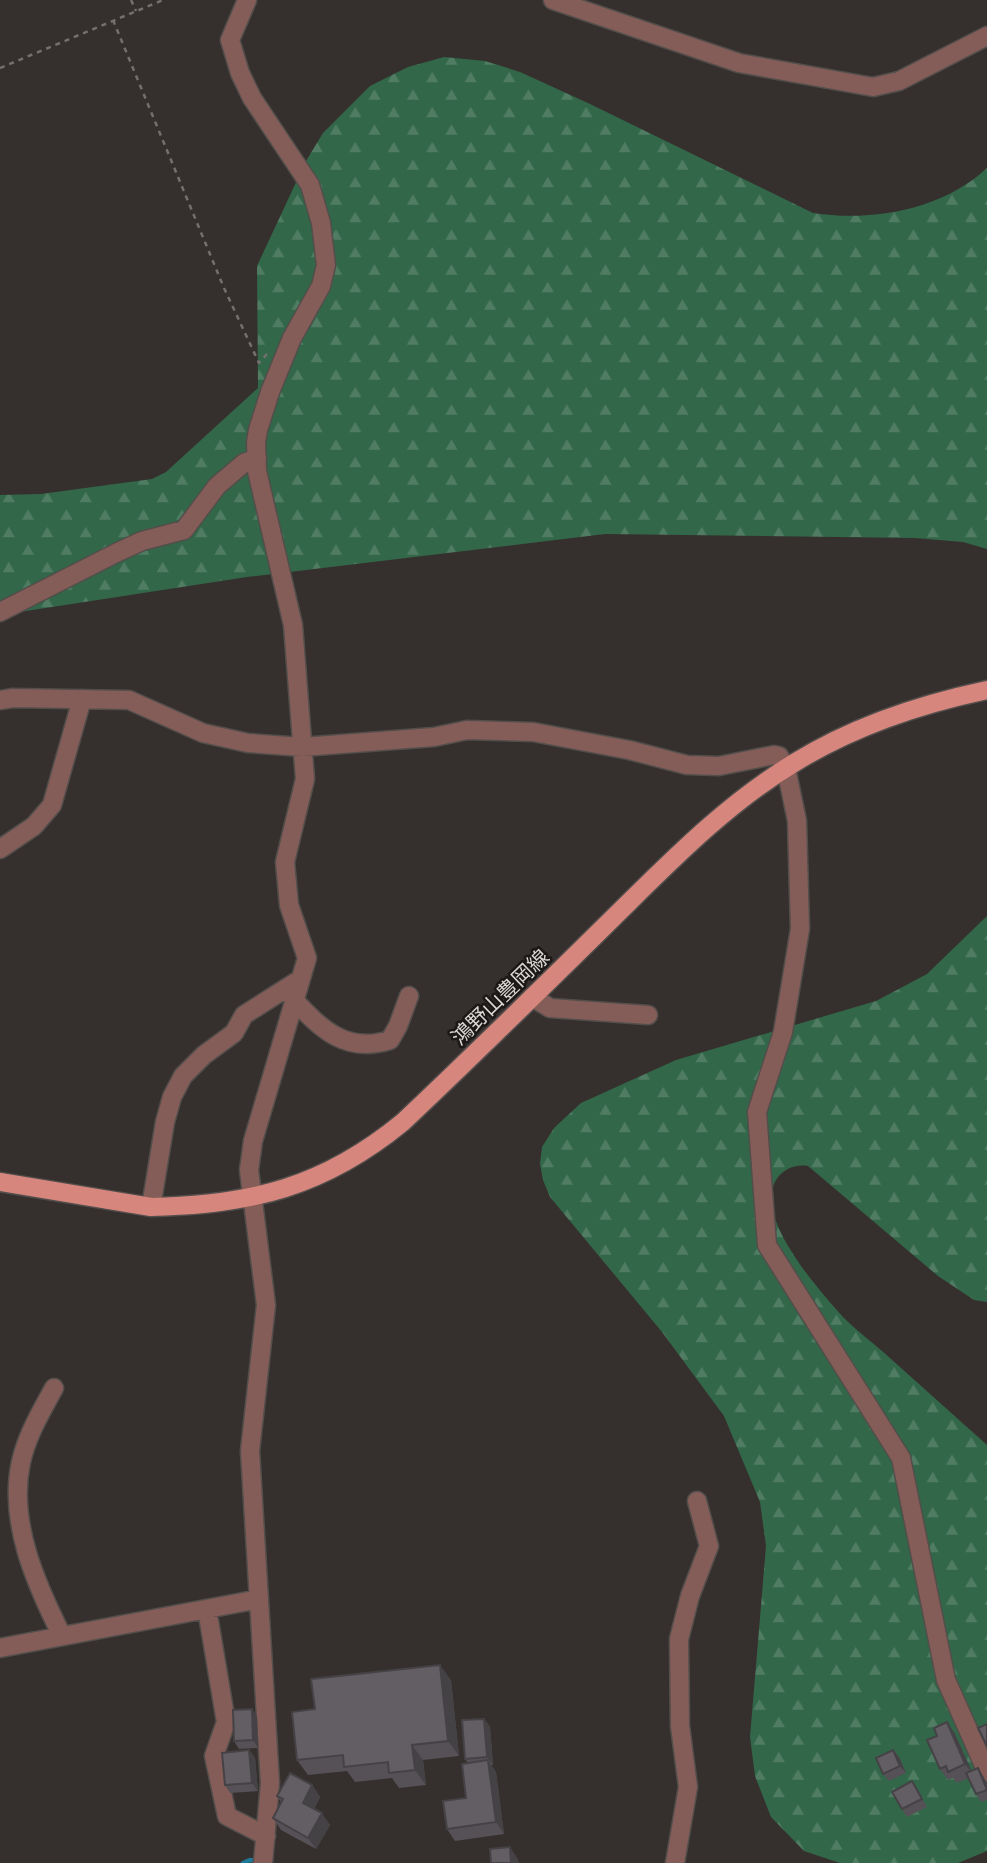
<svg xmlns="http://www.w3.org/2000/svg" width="987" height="1863" font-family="'Space Grotesk','Noto Sans JP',sans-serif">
  <defs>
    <pattern id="forest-firs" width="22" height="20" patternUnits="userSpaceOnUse" patternTransform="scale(1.75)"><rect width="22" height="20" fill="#326749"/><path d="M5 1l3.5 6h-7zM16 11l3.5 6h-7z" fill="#4f7c62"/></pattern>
  </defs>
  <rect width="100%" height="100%" fill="#35302d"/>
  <!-- forest -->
  <path fill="url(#forest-firs)" d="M444 57 485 61 520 72 590 104 813 213C872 222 942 210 987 168V549L963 542 915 538 605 534 247 577 0 615V495L41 494 152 479 166 472 258 388 257 266 306 161 323 133 370 86 408 67Z
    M987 916V1302L974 1300 938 1276 808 1166C795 1164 783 1169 776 1180 753 1217 819 1290 843 1317 858 1332 876 1345 891 1359 923 1388 955 1416 987 1445V1851L958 1863H840L804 1851 771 1817 755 1776 750 1737 766 1546 760 1502 724 1416 662 1332 550 1197 543 1180 540 1164 542 1147 554 1128 581 1103 676 1060 876 1001 927 974Z"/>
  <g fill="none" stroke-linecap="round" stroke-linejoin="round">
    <!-- stream -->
    <path stroke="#1f7a99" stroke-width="4.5" d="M243 1863 250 1860 257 1861"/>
    <defs>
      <path id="minor" d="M247 0 230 40 240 73 252 98 310 185 321 223 326 265 321 286 292 338 270 392 258 430 256 442 257 471 293 625 305 779 285 862 289 905 307 958 253 1141 249 1170 266 1305 250 1451 270 1783 263 1863
        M553 0 739 63 873 87 899 81 987 36
        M0 612 116 553 142 541 184 530 217 486 244 463 257 458
        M0 700 13 698 129 700 203 733 248 743 302 747 434 737 467 730 533 732 629 750 687 765 719 766 774 755 779 756 786 768 797 821 800 929 783 1032 757 1112 767 1245 901 1458 946 1680 987 1772
        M0 849 34 826 52 805 82 699
        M532 997 550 1008 648 1015
        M293 999C321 1029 346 1054 390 1040L398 1026 409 996
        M151 1207 165 1122 172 1097 183 1076 204 1055 234 1033 244 1015 299 980
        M54 1388C41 1412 27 1435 21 1462 8 1522 36 1584 62 1636
        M207 1609 226 1722 214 1756 227 1816 266 1836
        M0 1648 259 1599
        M675 1863 688 1787 680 1726 679 1639 690 1596 709 1546 697 1501"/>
      <path id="major" d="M0 1182 151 1207C251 1205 324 1187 403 1122 474 1055 543 987 613 918 670 862 725 805 794 763 852 727 921 704 987 690"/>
    </defs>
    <!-- minor casing -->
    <use href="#minor" stroke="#534e4b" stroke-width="21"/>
    <!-- major casing -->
    <use href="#major" stroke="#534e4b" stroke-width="21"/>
    <!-- path -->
    <path stroke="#75706d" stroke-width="2.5" stroke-dasharray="5 5" stroke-linecap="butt" d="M131 0 136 11
      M113 20 224 288 259 363 267 354
      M0 68 163 0"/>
    <!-- minor -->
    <use href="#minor" stroke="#855d58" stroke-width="18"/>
    <!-- major -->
    <use href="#major" stroke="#d6867d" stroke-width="18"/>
  </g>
  <!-- wall -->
  <path fill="#555156" d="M451 1680 459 1756 423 1760 426 1785 399 1788 392 1778 355 1782 347 1771 308 1775 297 1760 315 1709Z
    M252 1709 257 1717 258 1748 239 1749 234 1741Z
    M484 1719 490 1727 493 1765H491L496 1772 504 1834 455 1841 447 1829 466 1798 468 1763 465 1759Z
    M947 1722 955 1734 971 1771 983 1776 987 1784V1800L981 1802 976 1794 969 1778 957 1783 953 1778 948 1780 940 1769 937 1736Z
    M249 1750 255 1758 258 1791 230 1793 225 1785Z
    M893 1750 899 1757 906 1773 889 1781 883 1774Z
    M912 1781 927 1807 907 1817 902 1809Z
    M312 1785 320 1797 314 1809 330 1825 316 1849 281 1830 273 1818 281 1802 277 1796Z"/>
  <!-- shaded-wall -->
  <path fill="#454246" d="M440 1665 451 1680 459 1756 448 1741Z
    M252 1709 257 1717 258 1748 253 1740Z
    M484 1719 490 1727 493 1765 487 1757Z
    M947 1722 955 1734 974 1776 965 1764Z
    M412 1745 423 1760 426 1785 415 1770Z
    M249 1750 255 1758 258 1791 252 1783Z
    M893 1750 899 1757 906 1773 900 1766Z
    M488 1760 496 1772 504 1834 496 1822Z
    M978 1768 983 1776 987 1784V1789Z
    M312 1785 320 1797 311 1814 303 1803Z
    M322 1813 330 1825 316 1849 308 1838Z
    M510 1847 518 1859 519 1863H511Z"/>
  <!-- building -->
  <path fill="#635e64" stroke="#454246" stroke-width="2" d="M440 1665 448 1741 412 1745 415 1770 389 1773 388 1762 344 1767 343 1755 297 1760 292 1712 315 1709 311 1679Z
    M252 1709 253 1740 234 1741 233 1710Z
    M484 1719 487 1757 465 1759 462 1720Z
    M947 1722 965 1764 948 1772 946 1766 940 1769 927 1740 937 1736 934 1728Z
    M987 1724V1746L978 1728Z
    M249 1750 252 1783 225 1785 222 1753Z
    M893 1750 900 1766 883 1774 876 1758Z
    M488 1760 496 1822 447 1829 443 1801 466 1798 462 1764Z
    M978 1768 987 1790 976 1794 966 1773Z
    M290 1773 312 1785 303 1803 322 1813 308 1838 273 1818 283 1799 277 1796Z
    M912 1781 922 1799 902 1809 892 1792Z
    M510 1847 511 1863H491L490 1849Z"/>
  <g text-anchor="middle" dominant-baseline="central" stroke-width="5" stroke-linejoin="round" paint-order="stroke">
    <!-- street labels -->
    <g font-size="21" fill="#dad6d4" stroke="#1b1817">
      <text transform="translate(500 997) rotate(-44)">鴻野山豊岡線</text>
    </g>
  </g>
</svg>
